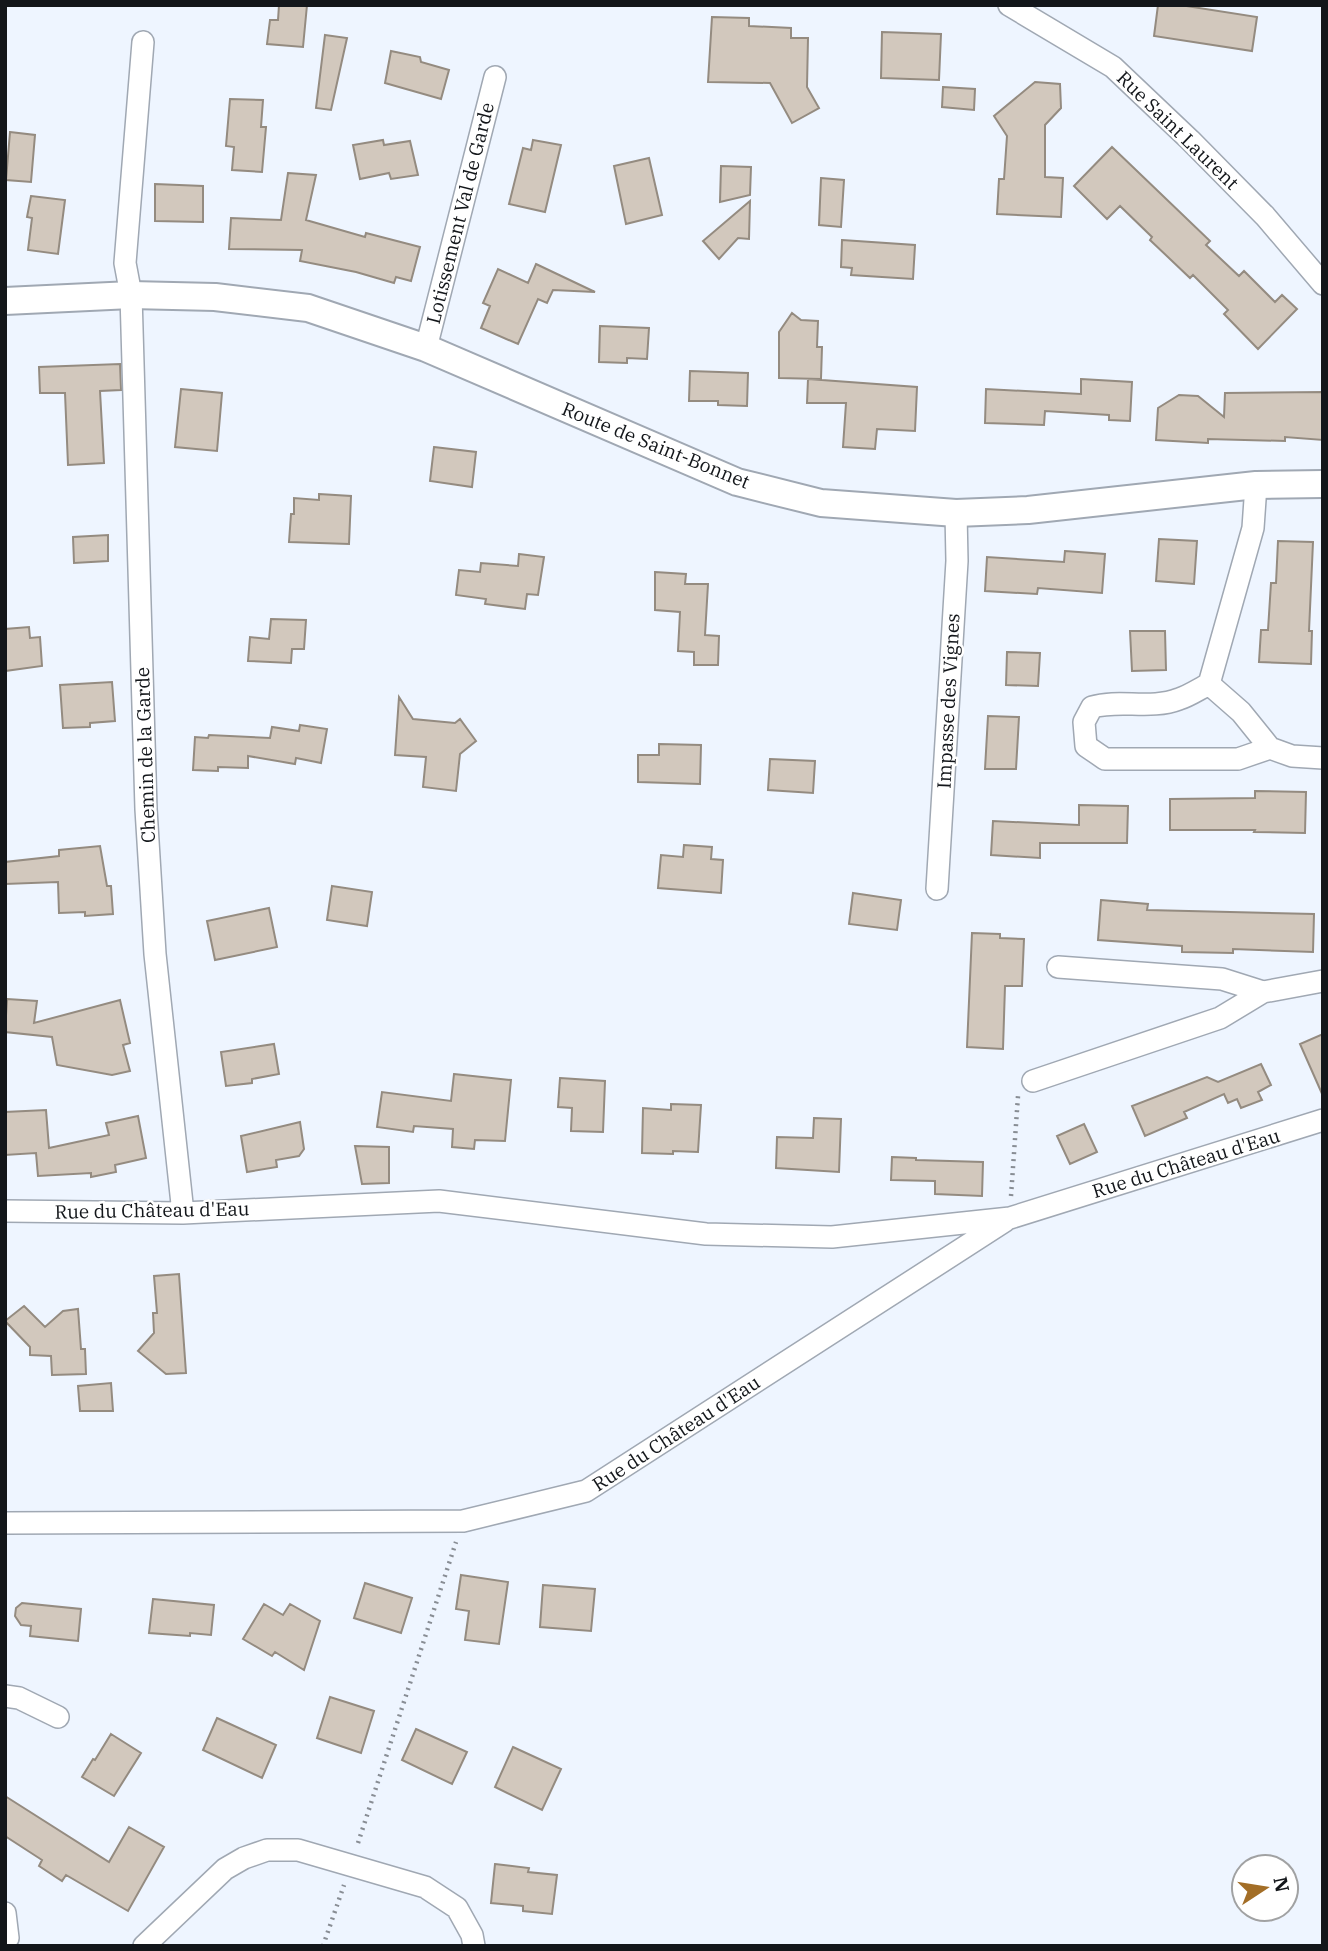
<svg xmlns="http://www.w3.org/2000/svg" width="1328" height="1951" font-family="'IBM Plex Serif',serif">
  <rect width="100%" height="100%" fill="#eef5ff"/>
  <!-- building -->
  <path fill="#d2c8bd" stroke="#948b80" stroke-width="2" d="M279 5H307L303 47 267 44 270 20H278Z
    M1158 5H1180L1257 17 1252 51 1154 36Z
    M712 17 749 18V26L791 28V38H808L807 87 819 108 792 123 770 83 708 82Z
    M882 32 941 34 939 80 881 78Z
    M325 35 347 38 331 110 316 108Z
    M391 51 420 57 421 62 449 70 441 99 385 83Z
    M1035 82 1060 84 1061 108 1045 125V177L1063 178 1061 217 997 214 999 179H1004L1007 136 994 116Z
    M943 87 975 89 974 110 942 107Z
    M230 99 263 100 261 127H266L262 172 232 170 234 147 226 146Z
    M10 132 35 135 31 182 6 180Z
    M383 140 384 145 410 141 418 175 391 179 389 173 360 179 353 145Z
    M533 140 561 145 545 212 509 204 523 148 531 150Z
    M1112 147 1210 241 1206 245 1239 276 1244 271 1275 302 1282 295 1297 309 1258 349 1224 314 1228 310 1193 275 1190 278 1150 240 1152 237 1120 206 1107 219 1074 186Z
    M649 158 662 215 626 224 614 166Z
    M721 166 751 167 750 195 720 202Z
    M288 173 316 175 306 220 365 237 366 233 420 247 411 281 396 277 394 283 356 272 300 261 302 250 229 249 231 218 281 220Z
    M821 178 844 180 841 227 819 225Z
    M155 184 203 186V222L155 221Z
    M31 196 65 200 58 254 28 250 32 218 27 217Z
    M750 201 749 239 738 238 719 259 703 241Z
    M842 240 915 245 913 279 851 275 852 268 841 267Z
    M536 264 595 292 553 290 547 303 538 299 518 344 481 328 490 306 483 303 498 269 528 283Z
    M792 313 801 320 818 321 817 347H822L821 379 779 378V332Z
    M600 326 649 328 647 359 627 358V363L599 362Z
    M120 364 121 390 100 391 104 463 68 465 65 393H40L39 367Z
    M690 371 748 373 747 406 718 405V401H689Z
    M808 379 917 387 915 431 877 429 875 449 843 447 846 403H807Z
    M1081 379 1132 382 1130 421 1109 420V415L1045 411 1044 425 985 423 986 389 1081 394Z
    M181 389 222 393 217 451 175 447Z
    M1323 392V440L1285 437V441L1208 439V443L1156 440 1158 408 1179 395 1198 396 1224 417 1225 393Z
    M434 447 476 452 472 487 430 481Z
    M319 494 351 496 349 544 289 542 291 514H294V498L319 500Z
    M108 535V561L74 563 73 537Z
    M1159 539 1197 541 1194 584 1156 581Z
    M1278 541 1313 542 1309 631H1312L1311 664 1259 662 1261 630H1268L1271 583H1276Z
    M1065 551 1105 554 1102 593 1038 588 1037 594 985 591 987 557 1064 562Z
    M519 554 544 557 538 595 527 594 525 609 485 604 486 599 456 595 459 570 480 572 481 563 518 566Z
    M655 572 686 574 685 584H708L705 635 719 636 718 665H694V652L678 651 680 612 655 610Z
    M271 619 306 620 304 649H292L291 663 248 661 250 637 269 639Z
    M29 627 30 638 40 637 42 666 5 671V629Z
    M1130 631H1165L1166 670 1132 671Z
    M1007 652 1040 653 1038 686 1006 685Z
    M112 682 115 721 90 723V727L63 728 60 685Z
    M399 697 413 719 455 723 460 719 476 741 460 754 456 791 423 787 426 757 395 755Z
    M988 716 1019 717 1016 769H985Z
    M300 725 327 729 321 763 296 758 295 764 248 756V768L218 767V771L193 770 195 737 208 738 209 735 270 738 272 727 299 731Z
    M659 744 701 745 700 784 638 782V755H659Z
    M770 759 815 761 813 793 768 790Z
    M1255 791 1306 792 1305 833 1254 832 1255 830H1170V799L1255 798Z
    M1079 805 1128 806 1127 843H1040V858L991 855 993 821 1079 825Z
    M684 845 712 847 711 859 723 860 721 893 658 888 661 855 683 857Z
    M100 846 107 886H111L113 914 85 916V912L59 913 58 882 5 884V862L59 856V850Z
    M332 886 372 892 367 926 327 920Z
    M853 893 901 900 897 930 849 924Z
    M1101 900 1148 904 1147 910 1314 914 1313 952 1233 949V953L1182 952V946L1098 940Z
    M269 908 277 947 215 960 207 921Z
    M972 933 1000 934V938L1024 939 1022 986H1005L1003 1049 967 1047Z
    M7 999 37 1001 34 1023 120 1000 130 1043 123 1045 130 1071 112 1075 57 1065 52 1037 5 1032Z
    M1323 1034V1096L1300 1044Z
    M274 1044 279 1074 252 1079V1083L226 1086 221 1052Z
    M1261 1064 1271 1085 1258 1092 1262 1100 1241 1108 1237 1099 1228 1103 1224 1094 1184 1112 1187 1118 1145 1136 1132 1106 1207 1077 1218 1082Z
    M454 1074 511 1080 505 1141 475 1140 474 1149 452 1147 453 1129 414 1126 413 1132 377 1127 382 1092 451 1101Z
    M560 1078 605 1081 603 1132 571 1131 572 1108 558 1107Z
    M671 1104 701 1105 698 1152 673 1151V1154L642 1153 643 1108 671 1110Z
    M46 1110 49 1148 109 1135 106 1123 138 1116 146 1158 115 1165 116 1172 91 1177V1173L38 1176 36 1153 5 1155V1112Z
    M814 1118 841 1119 839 1172 776 1168 777 1137 813 1138Z
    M300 1122 304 1149 299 1156 276 1160 277 1167 247 1172 241 1136Z
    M1084 1124 1097 1152 1070 1164 1057 1136Z
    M355 1146 389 1147V1183L362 1184Z
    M892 1157 916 1158V1160L983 1162 982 1196 935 1194V1181L891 1180Z
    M179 1274 186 1373 166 1374 138 1351 154 1333 153 1313H157L154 1276Z
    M24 1306 45 1327 63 1311 78 1309 81 1349H85L86 1374 52 1375 51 1356 30 1355V1347L5 1321Z
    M111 1383 113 1411H80L78 1386Z
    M461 1575 508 1582 499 1644 465 1640 469 1611 456 1609Z
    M365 1583 412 1598 401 1633 354 1618Z
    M543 1585 595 1589 591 1631 540 1627Z
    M153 1599 214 1605 211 1635 190 1633V1636L149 1633Z
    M22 1603 81 1609 78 1641 30 1636 31 1626 21 1625 15 1616 16 1608Z
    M264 1604 283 1615 290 1604 320 1621 304 1670 275 1652 272 1656 243 1639Z
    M330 1697 374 1711 361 1753 317 1738Z
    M217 1718 276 1745 262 1778 203 1750Z
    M416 1729 467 1752 452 1784 402 1760Z
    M111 1734 141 1753 114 1796 82 1777 93 1759 95 1760Z
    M513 1747 561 1769 542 1810 495 1787Z
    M5 1796 109 1862 129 1827 164 1847 128 1911 66 1875 62 1881 39 1866 42 1860 5 1836Z
    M495 1864 529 1868 528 1872 557 1875 552 1914 523 1911V1906L491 1903Z"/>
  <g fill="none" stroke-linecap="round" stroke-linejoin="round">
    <defs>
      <path id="minor" d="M1009 5 1113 67 1190 140 1265 216 1323 284
        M143 42 125 263 131 295 146 809 155 954 183 1213
        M426 348 495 77
        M1256 485 1253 528 1209 684C1199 689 1189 696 1179 699 1151 710 1120 699 1092 707L1084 722 1086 746 1105 759H1238L1270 748 1292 756 1323 758
        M1209 684 1241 712 1270 748
        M937 889 957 561 956 513
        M1058 967 1222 979 1263 992
        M1033 1081 1220 1018 1263 992 1323 981
        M5 1211 183 1213 439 1201 706 1234 832 1237 1010 1218 1323 1120
        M5 1523 463 1521 586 1491 1005 1221
        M5 1696 19 1698 58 1717
        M5 1913 8 1938 5 1941
        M144 1946 225 1869 244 1858 267 1850H298L425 1887 457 1908 472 1935 474 1946"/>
      <path id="tertiary" d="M5 301 131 295 215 297 308 308 426 348 737 482 821 503 956 513 1028 510 1256 485 1323 484"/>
    </defs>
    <!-- minor casing -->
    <use href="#minor" stroke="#a0a8b3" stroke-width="24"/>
    <!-- tertiary casing -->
    <use href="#tertiary" stroke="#a0a8b3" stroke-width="30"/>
    <!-- path -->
    <path stroke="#888d94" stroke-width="4.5" stroke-dasharray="2 5" stroke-linecap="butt" d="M1011 1196 1018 1096
      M358 1843 456 1542
      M323 1946 344 1885"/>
    <!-- minor -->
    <use href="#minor" stroke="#fff" stroke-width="21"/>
    <!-- tertiary -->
    <use href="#tertiary" stroke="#fff" stroke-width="26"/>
  </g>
  <g text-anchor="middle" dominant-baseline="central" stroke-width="5" stroke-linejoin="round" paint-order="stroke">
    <!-- street labels -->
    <g font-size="19" fill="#13161a" stroke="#fff">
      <text transform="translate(1178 130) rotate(44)">Rue Saint Laurent</text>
      <text transform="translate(460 213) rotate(-76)">Lotissement Val de Garde</text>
      <text transform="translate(656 445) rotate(22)">Route de Saint-Bonnet</text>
      <text transform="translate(948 701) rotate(-87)">Impasse des Vignes</text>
      <text transform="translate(145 755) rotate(-92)">Chemin de la Garde</text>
      <text transform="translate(1186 1163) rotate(-17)">Rue du Château d'Eau</text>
      <text transform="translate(152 1210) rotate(-1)">Rue du Château d'Eau</text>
      <text transform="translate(676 1433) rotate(-33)">Rue du Château d'Eau</text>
    </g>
  </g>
  <!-- border -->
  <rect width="1328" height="1951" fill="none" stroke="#13161a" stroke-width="14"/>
  <!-- north arrow -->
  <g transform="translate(1265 1888) rotate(78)"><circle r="33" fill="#ffffff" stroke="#a1a2a3" stroke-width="2"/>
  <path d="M0-5L12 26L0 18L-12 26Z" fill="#a36e27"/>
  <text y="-10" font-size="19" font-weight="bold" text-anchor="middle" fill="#13161a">N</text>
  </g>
</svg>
